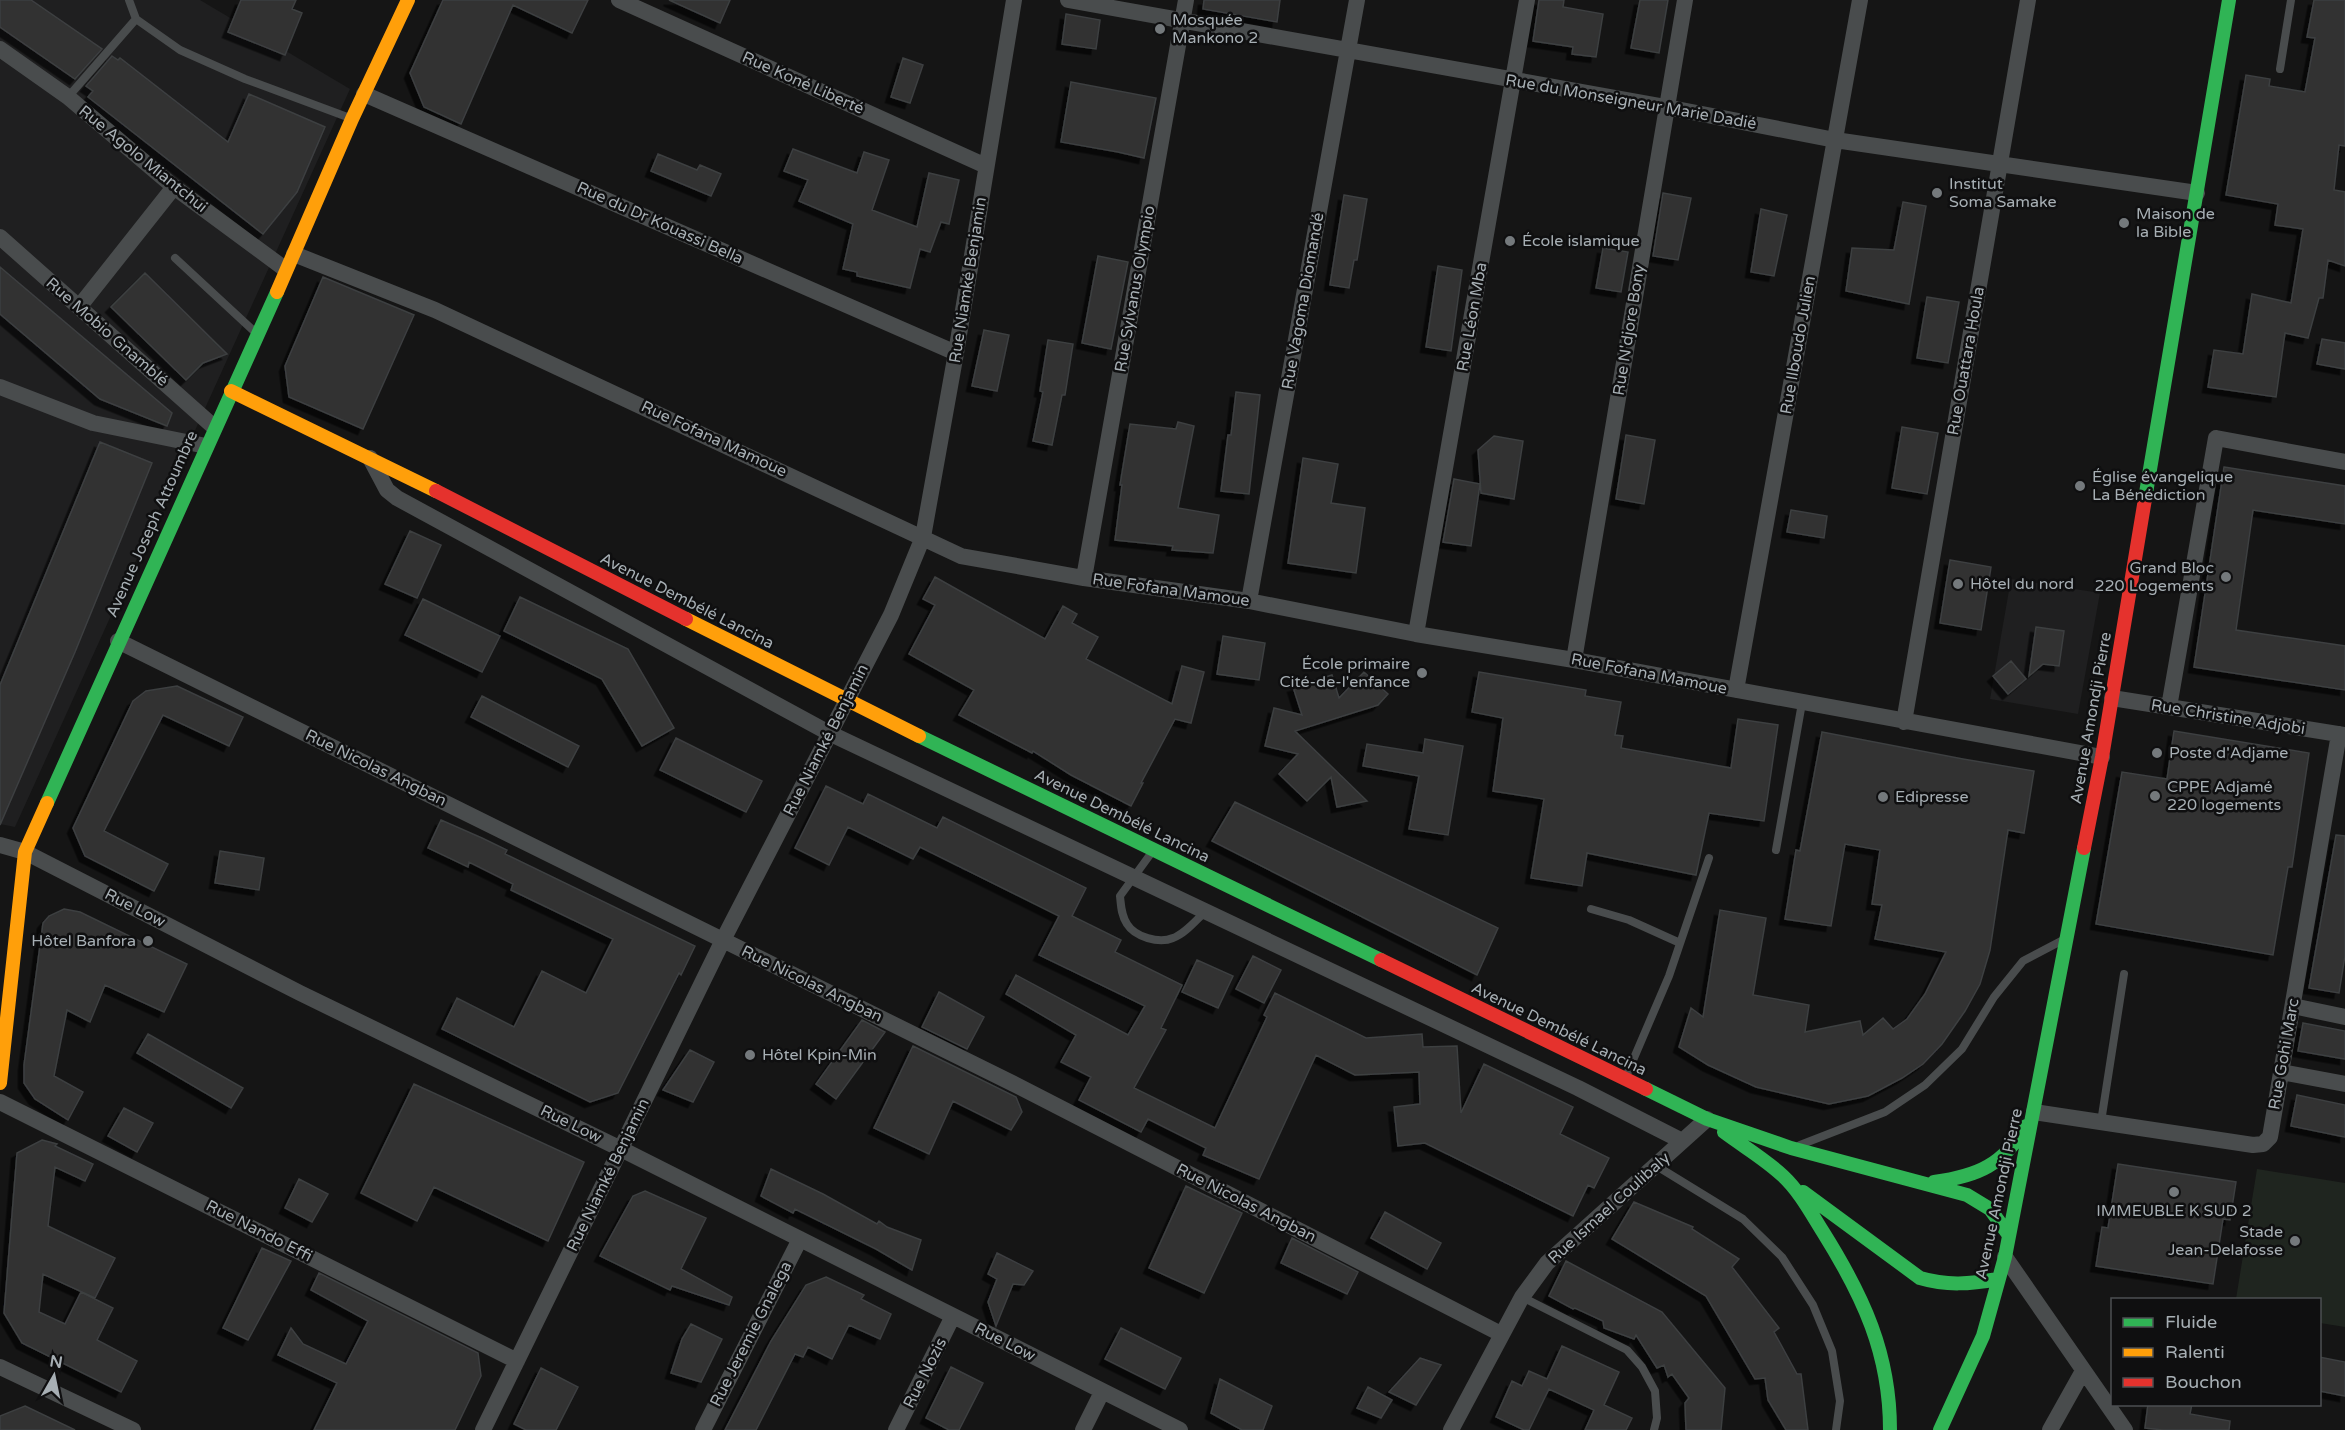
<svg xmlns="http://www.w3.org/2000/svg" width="2345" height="1430" font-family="'Varela Round',sans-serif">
  <defs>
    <filter id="shadow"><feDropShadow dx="-5.5" dy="5.5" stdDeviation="0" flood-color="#0009"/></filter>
  </defs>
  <rect width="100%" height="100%" fill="#151515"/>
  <!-- built -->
  <path fill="#1f1f20" d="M0 0H200L350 89 15 827 0 824Z
    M2011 579 2100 593 2078 714 1990 699Z"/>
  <!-- green -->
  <path fill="#1f251f" d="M2257 1169 2345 1183V1327L2320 1323V1300L2236 1299Z"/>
  <!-- building -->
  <path fill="#303132" stroke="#3d3f41" stroke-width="1.5" filter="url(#shadow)" d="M0 0H31L102 49 75 79 0 27Z
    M241 0H296L292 9 302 13 285 55 228 32Z
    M443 0H588L572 33 513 5 461 124 424 107 410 73Z
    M669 0H730L720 23Z
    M1204 0H1280L1277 22 1203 9Z
    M1539 0H1564L1563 7 1603 14 1596 57 1572 54 1573 47 1533 41Z
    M1640 0H1668L1659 53 1631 48Z
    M2314 0H2345V146L2339 145 2334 190 2345 192V266L2328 260 2323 298H2319L2308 338 2285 333 2276 397 2208 387 2214 350 2243 354 2252 294 2291 303 2303 229 2275 225 2278 204 2226 195 2246 75 2270 79 2269 86 2305 92 2315 38 2307 37Z
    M1066 14 1100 20 1096 49 1062 44Z
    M112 56 118 60 120 58 228 142 249 94 325 127 297 192 263 234 88 97 93 91 86 86Z
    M903 58 923 65 910 103 891 97Z
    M1071 82 1156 98 1144 158 1118 152 1061 142Z
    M793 149 857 173 864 152 889 160 872 210 917 227 929 173 959 180 949 224 941 222 930 252 920 249 910 288 857 276V272L843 269 853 224 799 201 808 180 784 171Z
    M658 154 697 170 700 165 721 174 711 196 651 171Z
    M1663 193 1691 198 1678 260 1653 256Z
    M1344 195 1367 199 1357 260H1354L1349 288 1330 285Z
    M1903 202 1926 206 1909 304 1846 291 1852 248 1894 250Z
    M1761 209 1787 215 1774 276 1751 272Z
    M1603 248 1628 252 1621 292 1596 288Z
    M1098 256 1128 262 1111 349 1082 343Z
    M1438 266 1462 270 1451 351 1426 347Z
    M0 267 172 413 167 426 100 399 0 314Z
    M145 273 227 354 203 363 186 380 111 307Z
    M323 277 414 315 363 429 289 397 285 366Z
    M1927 297 1959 302 1948 363 1917 358Z
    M984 330 1009 335 997 391 972 386Z
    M2322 339 2345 343V369L2317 364Z
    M1048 340 1073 344 1065 395H1062L1052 445 1033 441 1043 392 1040 391Z
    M1236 392 1260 395 1249 494 1221 491 1228 435H1231Z
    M1178 422 1194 426 1178 508 1219 515 1213 553 1172 550 1173 546 1115 540 1122 485H1120L1130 424 1176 429Z
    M1902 427 1938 433 1927 494 1892 488Z
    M1626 435 1655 440 1644 504 1616 499Z
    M1494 436 1523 441 1514 499 1481 493 1478 450Z
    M100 442 152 463 75 652 0 825V685Z
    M1303 458 1338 464 1331 503 1365 508 1356 573 1288 563Z
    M2224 467 2345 486V524L2253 510 2236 630 2345 646V690L2194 667Z
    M1454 479 1480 484 1471 546 1443 542Z
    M1791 510 1827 516 1824 538 1787 532Z
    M410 531 441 545 417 598 385 584Z
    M1950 560 1991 567 1981 630 1940 623Z
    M935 577 1045 639 1063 606 1077 614 1072 623 1098 637 1086 659 1172 704 1182 666 1204 672 1191 723 1175 719 1141 783H1143L1131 806 1071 775 1033 751 1032 753 959 715 974 690 909 654 935 605 923 599Z
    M520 597 628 649 674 728 642 746 602 679 504 631Z
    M423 599 500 636 482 672 405 635Z
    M2036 627 2064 631 2059 666 2043 664 2029 676Z
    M1223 636 1265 643 1259 680 1217 674Z
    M2011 661 2026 679 2008 694 1993 676Z
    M1364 672 1388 694 1378 705 1295 731 1367 801 1337 807 1331 777 1307 801 1279 774 1298 754 1265 746 1274 708 1302 715 1293 687 1332 675 1339 698Z
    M1479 672 1586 690 1585 696 1621 702 1615 735 1623 736 1621 748 1731 768 1738 719 1778 725 1764 821 1709 813 1696 875 1587 853 1582 886 1531 878 1544 799 1493 791 1503 718 1472 712Z
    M177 686 243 717 229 746 163 715 104 831 168 864 154 891 85 856 73 828 133 701 146 691Z
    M482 696 579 746 568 767 471 717Z
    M2174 731 2309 753 2292 867H2288L2273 955 2096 924 2122 772 2167 779Z
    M1822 732 1963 759 2034 771 2024 833 2008 830 1990 950 1980 984 1965 1011 1942 1044 1923 1064 1902 1078 1868 1096 1829 1104 1756 1087 1708 1065 1679 1047 1691 1008 1703 1017 1720 910 1766 918 1753 995 1809 1005 1805 1032 1860 1021 1863 1035 1883 1018 1893 1029 1907 1019 1925 994 1946 952 1875 939 1882 905 1872 904 1880 850 1845 844 1831 926 1785 919 1796 850 1800 851Z
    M676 738 762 781 746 812 660 770Z
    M1425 739 1463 746 1448 835 1409 829 1419 776 1363 766 1367 744 1423 753Z
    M826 786 863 804 868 794 937 828 943 817 1086 888 1072 916 1121 940 1115 952 1182 985 1161 1028 1166 1030 1134 1088 1215 1128 1267 1017 1264 1015 1275 993 1366 1038 1422 1034 1423 1047 1457 1046 1461 1113 1484 1064 1573 1107 1560 1134 1609 1158 1594 1188 1588 1185 1573 1216 1425 1143 1398 1146 1394 1107 1420 1104 1419 1072 1355 1075 1316 1055 1259 1179 1203 1155 1206 1148 1148 1119 1141 1132 1079 1100 1091 1077 1061 1062 1076 1035 1006 994 1016 975 1128 1035 1145 1006 1039 955 1059 916 920 847 913 859 848 827 829 865 795 848Z
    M1235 802 1498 928 1477 975 1212 841Z
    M441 820 482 838 507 850 505 854 695 946 681 975 679 973 618 1093 590 1102 442 1029 457 998 514 1027 542 971 586 993 613 939 511 890 513 884 469 862 468 867 428 848Z
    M2336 835 2345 836V956L2339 993 2309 988Z
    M220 851 264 858 259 890 215 883Z
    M64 909 80 912 187 964 164 1012 105 985 90 1022 67 1010 54 1076 83 1092 68 1120 35 1099 24 1083V1065L43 923 49 916Z
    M1253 956 1281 970 1264 1003 1236 989Z
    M1197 960 1233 976 1218 1008 1182 992Z
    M939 992 984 1017 967 1049 922 1027Z
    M862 1020 885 1032 836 1099 816 1084Z
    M2303 1023 2345 1031V1059L2298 1051Z
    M148 1034 243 1088 231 1108 137 1053Z
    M913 1046 1016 1097 1022 1112 1011 1130 953 1101 929 1154 874 1128Z
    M690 1050 714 1062 693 1102 663 1090Z
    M414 1084 584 1162 548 1241 434 1187 417 1221 361 1193Z
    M2297 1095 2345 1105V1137L2291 1126Z
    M124 1108 153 1123 137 1152 108 1136Z
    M42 1140 57 1144 55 1146 93 1164 85 1181 55 1167 48 1226 115 1258 95 1298 43 1274 39 1312 65 1324 81 1292 113 1308 97 1340 137 1361 121 1392 22 1343 4 1313 17 1153Z
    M2118 1164 2236 1182 2230 1220 2223 1219 2213 1284 2096 1266 2102 1227 2108 1228Z
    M771 1169 823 1194 877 1224 879 1221 887 1227 921 1240 912 1270 876 1249 795 1209 793 1213 761 1196Z
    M299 1179 328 1194 312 1222 285 1208Z
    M1186 1186 1242 1213 1204 1293 1149 1268Z
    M645 1191 706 1218 681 1269 732 1297 729 1305 672 1286 670 1290 600 1256 633 1196Z
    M1634 1202 1693 1227 1692 1229 1739 1259 1732 1267 1779 1328 1774 1332 1797 1374H1801L1808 1430H1786L1768 1400 1765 1378 1755 1379 1706 1296 1612 1239Z
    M1385 1212 1441 1243 1427 1269 1371 1238Z
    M1292 1238 1358 1272 1347 1294 1281 1263Z
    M262 1248 291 1261 248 1340 223 1328Z
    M997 1253 1033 1271 1024 1285 1013 1284 996 1326 988 1302 997 1279 988 1274Z
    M1566 1261 1662 1312 1725 1388 1721 1430H1686L1685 1403 1689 1398 1672 1374 1668 1377 1664 1365 1657 1368 1636 1335 1634 1339 1604 1328 1603 1321 1575 1308 1573 1309 1549 1296Z
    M319 1273 478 1353 481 1376 455 1430H314L337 1383 278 1355 291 1328 303 1344 346 1364 368 1321 311 1290Z
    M826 1277 864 1295 861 1299 891 1314 880 1339 849 1325 832 1359 808 1347 803 1357 795 1354 756 1430H725L771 1341 806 1285Z
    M691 1324 722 1339 701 1382 671 1373 682 1339Z
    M1121 1328 1181 1358 1165 1389 1105 1359Z
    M1562 1346 1619 1372 1604 1405 1632 1418 1626 1430H1585L1594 1410 1549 1389 1529 1430H1524L1496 1417 1512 1381 1522 1386 1529 1371 1547 1379Z
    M2319 1357 2345 1362V1396L2319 1391Z
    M1420 1358 1441 1365 1416 1405 1389 1392Z
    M951 1367 983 1383 959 1430H949L926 1418Z
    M541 1368 578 1387 556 1430H526L514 1424Z
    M1220 1379 1272 1406 1263 1430H1242L1211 1413Z
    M1368 1387 1392 1400 1381 1418 1357 1408Z
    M2148 1404H2192L2190 1414 2230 1421 2229 1430H2163L2145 1428Z
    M25 1406 75 1430H0V1416Z"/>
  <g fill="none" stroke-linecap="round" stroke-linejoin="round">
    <!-- lane -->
    <path stroke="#494c4d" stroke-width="8" d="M129 0 136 19 180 50 245 79 350 118
      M2280 69 2291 0
      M68 97 136 19
      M175 258 256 333
      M1776 850 1802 703
      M1152 852 1120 896C1121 905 1121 915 1127 924 1135 937 1159 944 1173 938 1185 934 1197 919 1206 911
      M1591 909 1629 920 1680 943
      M1625 1079 1669 976 1709 858
      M2101 1122 2124 974
      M1800 1145 1885 1112 1925 1085 1962 1049 1994 997 2023 961 2063 940
      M1655 1165 1743 1219 1782 1257 1813 1305 1832 1351 1840 1401 1836 1430
      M1522 1297 1627 1350 1642 1367 1655 1391 1657 1418 1654 1430"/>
    <!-- street -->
    <path stroke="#494c4d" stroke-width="16" d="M619 0 986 166
      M1068 0 1666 107 1835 140 2197 193
      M0 49 68 97 174 187 285 269
      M364 94 956 353
      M0 237 214 427
      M294 254 435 310 961 556 1084 578 1249 601 1416 634 1574 660 2102 757
      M79 307 174 187
      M0 387 93 423 206 446
      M370 458 387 490 397 498 829 733 1578 1088 1682 1141
      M1084 578 1186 0
      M1249 601 1357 0
      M1416 634 1527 0
      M118 641 1012 1083 1501 1334
      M1574 660 1685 0
      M1736 690 1860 0
      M2112 698 2345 735
      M2169 707 2216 438 2345 462
      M1904 722 2028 0
      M0 845 25 852 300 993 621 1149 1180 1430
      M2293 1006 2345 1017
      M2281 1072 2345 1084
      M0 1102 517 1361
      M2034 1112 2253 1145 2263 1144 2270 1137 2339 734
      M2005 1257 2125 1430
      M0 1367 133 1430
      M483 1430 723 940 891 615 923 537 956 353 1014 0
      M703 1430 800 1239
      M896 1430 953 1316
      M1083 1430 1102 1392
      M1451 1430 1522 1297 1547 1263 1707 1119
      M2050 1430 2083 1371"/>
    <!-- fast -->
    <path stroke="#30b455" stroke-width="14" d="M2145 499 2229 0
      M919 736 1381 960
      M47 803 277 292
      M1646 1089 1707 1119 1791 1148 1967 1195 1990 1209 2008 1234
      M1724 1132C1744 1147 1765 1159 1783 1176 1800 1192 1811 1213 1823 1232 1863 1296 1890 1353 1890 1430
      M1934 1182C1978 1176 2003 1165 2026 1126
      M1803 1192 1920 1278C1947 1286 1970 1284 1998 1279
      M1940 1430 1983 1336 2005 1257 2084 848"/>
    <!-- slow -->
    <path stroke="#ff9f0a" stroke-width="14" d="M277 292 352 119 408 0
      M231 391 436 491
      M686 619 919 736
      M0 1083 25 852 47 803"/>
    <!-- jam -->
    <path stroke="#e5322d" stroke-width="14" d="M436 491 686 619
      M2084 848 2102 757 2145 499
      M1381 960 1646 1089"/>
  </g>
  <!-- markers -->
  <g fill="#74797c" stroke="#0f0f10" stroke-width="2">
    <circle cx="1160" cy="29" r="6"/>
    <circle cx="1937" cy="193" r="6"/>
    <circle cx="2124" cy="223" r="6"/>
    <circle cx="1510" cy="241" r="6"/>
    <circle cx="2080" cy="486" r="6"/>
    <circle cx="2226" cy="577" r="6"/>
    <circle cx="1958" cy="584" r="6"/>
    <circle cx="1422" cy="673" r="6"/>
    <circle cx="2157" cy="753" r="6"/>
    <circle cx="2155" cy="796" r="6"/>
    <circle cx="1883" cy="797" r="6"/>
    <circle cx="148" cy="941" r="6"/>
    <circle cx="750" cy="1055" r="6"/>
    <circle cx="2174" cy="1192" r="6"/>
    <circle cx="2295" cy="1241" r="6"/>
  </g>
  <g text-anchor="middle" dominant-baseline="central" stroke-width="5" stroke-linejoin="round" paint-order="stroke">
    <!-- poi labels -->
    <g font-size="16" fill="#a7afb4" stroke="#0f0f10" text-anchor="start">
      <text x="1172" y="20">Mosquée<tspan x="1172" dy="18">Mankono 2</tspan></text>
      <text x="1949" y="184">Institut<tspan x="1949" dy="18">Soma Samake</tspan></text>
      <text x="2136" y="214">Maison de<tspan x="2136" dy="18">la Bible</tspan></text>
      <text x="1522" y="241">École islamique</text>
      <text x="2092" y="477">Église évangelique<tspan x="2092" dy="18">La Bénédiction</tspan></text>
      <text x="2214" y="568" text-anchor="end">Grand Bloc<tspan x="2214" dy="18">220 Logements</tspan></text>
      <text x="1970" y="584">Hôtel du nord</text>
      <text x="1410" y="664" text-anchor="end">École primaire<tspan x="1410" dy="18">Cité-de-l'enfance</tspan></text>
      <text x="2169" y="753">Poste d'Adjame</text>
      <text x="2167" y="787">CPPE Adjamé<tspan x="2167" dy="18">220 logements</tspan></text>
      <text x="1895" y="797">Edipresse</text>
      <text x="136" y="941" text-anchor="end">Hôtel Banfora</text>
      <text x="762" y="1055">Hôtel Kpin-Min</text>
      <text x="2174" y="1211" text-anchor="middle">IMMEUBLE K SUD 2</text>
      <text x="2283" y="1232" text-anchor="end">Stade<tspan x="2283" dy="18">Jean-Delafosse</tspan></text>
    </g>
    <!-- street labels -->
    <g font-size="16" fill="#a7afb4" stroke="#0f0f10">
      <text transform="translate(803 83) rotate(24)">Rue Koné Liberté</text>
      <text transform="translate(1631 102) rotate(10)">Rue du Monseigneur Marie Dadié</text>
      <text transform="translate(143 159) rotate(39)">Rue Agolo Miantchui</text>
      <text transform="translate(660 223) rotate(24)">Rue du Dr Kouassi Bella</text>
      <text transform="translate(968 280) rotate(-81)">Rue Niamké Benjamin</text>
      <text transform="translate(1135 289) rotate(-80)">Rue Sylvanus Olympio</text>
      <text transform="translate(1303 301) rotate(-80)">Rue Vagoma Diomandé</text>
      <text transform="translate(1472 317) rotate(-80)">Rue Léon Mba</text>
      <text transform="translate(1629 330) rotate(-81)">Rue N'djore Bony</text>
      <text transform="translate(107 332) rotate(41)">Rue Mobio Gnamblé</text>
      <text transform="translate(1798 345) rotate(-80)">Rue Ilboudo Julien</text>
      <text transform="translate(1966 361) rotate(-80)">Rue Ouattara Houla</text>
      <text transform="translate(714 439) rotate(25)">Rue Fofana Mamoue</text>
      <text transform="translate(152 524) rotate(-66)">Avenue Joseph Attoumbre</text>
      <text transform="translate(1171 590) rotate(8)">Rue Fofana Mamoue</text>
      <text transform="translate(687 601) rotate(27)">Avenue Dembélé Lancina</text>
      <text transform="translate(1649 674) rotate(11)">Rue Fofana Mamoue</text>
      <text transform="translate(2228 717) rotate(9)">Rue Christine Adjobi</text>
      <text transform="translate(2091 718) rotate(-80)">Avenue Amondji Pierre</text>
      <text transform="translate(826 740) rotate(-63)">Rue Niamké Benjamin</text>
      <text transform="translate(376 768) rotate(26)">Rue Nicolas Angban</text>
      <text transform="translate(1122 816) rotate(26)">Avenue Dembélé Lancina</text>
      <text transform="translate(135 908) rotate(27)">Rue Low</text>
      <text transform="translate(812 984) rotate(26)">Rue Nicolas Angban</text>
      <text transform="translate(1559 1029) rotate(26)">Avenue Dembélé Lancina</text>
      <text transform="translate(2284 1054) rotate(-80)">Rue Gohi Marc</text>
      <text transform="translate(571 1124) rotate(26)">Rue Low</text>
      <text transform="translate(608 1175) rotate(-64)">Rue Niamké Benjamin</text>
      <text transform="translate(1999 1194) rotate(-78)">Avenue Amondji Pierre</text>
      <text transform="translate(1246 1203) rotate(27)">Rue Nicolas Angban</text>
      <text transform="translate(1609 1208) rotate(-42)">Rue Ismael Coulibaly</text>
      <text transform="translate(259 1231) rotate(27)">Rue Nando Effi</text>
      <text transform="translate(751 1334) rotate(-63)">Rue Jeremie Gnalega</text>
      <text transform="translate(1005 1342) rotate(27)">Rue Low</text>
      <text transform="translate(925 1373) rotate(-63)">Rue Nozis</text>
    </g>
  </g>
  <!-- legend -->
  <rect x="2111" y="1298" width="210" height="108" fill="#0f0f10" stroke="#4c4f52" stroke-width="1.5"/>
  <rect x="2123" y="1318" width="30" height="9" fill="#30b455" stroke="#4c4f52" stroke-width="1.5"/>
  <text x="2165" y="1328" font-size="18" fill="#a7afb4">Fluide</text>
  <rect x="2123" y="1348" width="30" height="9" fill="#ff9f0a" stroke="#4c4f52" stroke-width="1.5"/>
  <text x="2165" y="1358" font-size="18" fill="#a7afb4">Ralenti</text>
  <rect x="2123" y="1378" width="30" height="9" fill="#e5322d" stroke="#4c4f52" stroke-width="1.5"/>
  <text x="2165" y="1388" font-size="18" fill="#a7afb4">Bouchon</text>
  <!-- north arrow -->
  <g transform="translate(54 1376) rotate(9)" stroke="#0f0f10" stroke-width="4.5" paint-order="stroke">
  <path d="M0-4.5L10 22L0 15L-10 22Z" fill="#a7afb4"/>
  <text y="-9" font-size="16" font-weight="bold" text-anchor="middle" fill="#a7afb4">N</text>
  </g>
</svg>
